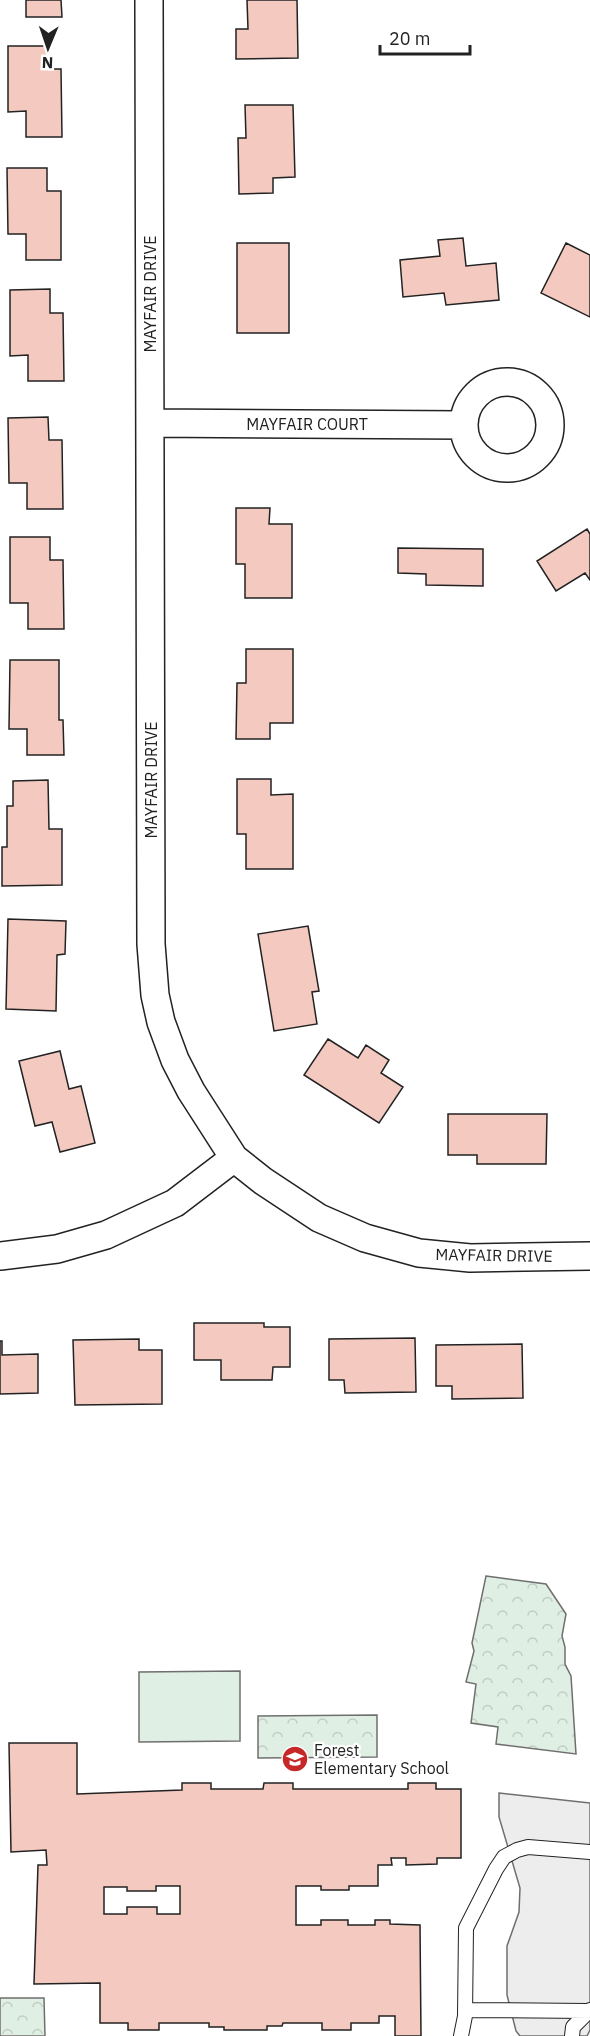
<svg xmlns="http://www.w3.org/2000/svg" width="590" height="2036" font-family="'IBM Plex Sans',sans-serif">
  <defs>
    <pattern id="park-crowns" width="20" height="18" patternUnits="userSpaceOnUse" patternTransform="scale(1.5)"><rect width="20" height="18" fill="#e0efe3"/><path d="M2 6a3 3 0 1 1 6 0M12 15a3 3 0 1 1 6 0" fill="none" stroke="#c0cdc2"/></pattern>
  </defs>
  <rect width="100%" height="100%" fill="#fff"/>
  <!-- park -->
  <path fill="url(#park-crowns)" stroke="#6f6f6f" stroke-width="1.5" d="M486 1576 546 1584 566 1614 562 1636 565 1647V1664L571 1676 576 1754 496 1744 498 1727 471 1723 476 1684 466 1682 474 1651 472 1643Z
    M377 1715V1757L258 1758V1716Z
    M0 1998H44L45 2036H0Z"/>
  <!-- pitch -->
  <path fill="#e0efe3" stroke="#6f6f6f" stroke-width="1.5" d="M240 1671V1741L139 1742V1672Z"/>
  <!-- parking -->
  <path fill="#ededed" stroke="#6f6f6f" stroke-width="1.5" d="M499 1793 590 1803V2030L587 2036H520L516 2031 507 1995V1946L519 1912 520 1888 499 1817Z"/>
  <!-- building -->
  <path fill="#f3c9c0" stroke="#222" stroke-width="1.5" fill-rule="evenodd" d="M26 0H61L62 17H26Z
    M247 0H297L298 58 236 59V29H248Z
    M8 46H48V69H61L62 137H26V111L8 112Z
    M245 105H293L295 177 273 178V193L239 194 238 138H246Z
    M7 168H47V191H61V260H26V234H8Z
    M463 238 466 266 496 263 499 300 446 305 444 293 403 297 400 260 440 256 438 240Z
    M237 243H289V333H237Z
    M566 243 590 255V317L541 293Z
    M50 289V313H63L64 381H28V355L10 356V290Z
    M48 417 49 440H62L63 509H27V483H9L8 418Z
    M236 508H270L269 524H292V598H245V564H236Z
    M587 529 590 534V580L585 573 556 591 537 561Z
    M10 537H50V560H63L64 629H28V603H10Z
    M398 548 483 549V586L426 585V574L398 573Z
    M246 649H293V723H270V739H236L237 683H246Z
    M10 660H59V720H63L64 755H27V729H9Z
    M237 779H271V795L293 794V869H246V834H237Z
    M48 780 49 829H62V885L2 886V847H7V806H13V781Z
    M8 919 66 921 65 954 57 955 56 1011 6 1009Z
    M308 926 319 991 312 992 317 1024 274 1031 258 934Z
    M328 1039 358 1058 366 1045 389 1060 381 1073 403 1087 379 1123 304 1075Z
    M60 1051 69 1089 81 1086 95 1143 60 1152 52 1122 35 1126 19 1061Z
    M448 1114H547L546 1164H477V1155H448Z
    M194 1323H264V1327H290V1367H273L272 1380H221V1360H194Z
    M415 1338 416 1392 345 1393 344 1380H329V1339Z
    M139 1339V1350H162V1404L75 1405 73 1340Z
    M0 1341H2V1355L38 1354V1393L0 1394Z
    M522 1344 523 1398 452 1399V1386H436V1345Z
    M9 1743H77V1794L182 1790V1783H211V1789H263L264 1783H293V1789H408V1783H436V1789H461V1858H437V1864L406 1865V1858H391L392 1865H378V1886H349V1890H321V1886H296V1925H321V1920H348V1925H375V1920H390V1924L420 1925 421 2036H395V2016H379V2023H351V2030H322V2023H283L282 2026H267V2030H224V2027H209V2023H159V2030H128V2023H100V1983L34 1984 38 1865H47L46 1850 11 1852ZM156 1886H180V1914H157V1907H127V1914H104V1887H127V1891H156Z"/>
  <g fill="none" stroke-linecap="round" stroke-linejoin="round">
    <defs>
      <path id="service" d="M465 2010 588 2011
        M461 2036 465 2016 466 1928 496 1869 504 1857 517 1850 528 1847 590 1852
        M572 2036 573 2027 590 2010"/>
      <path id="minor" d="M149 0 151 944 155 995 161 1022 175 1060 191 1091 234 1158 263 1181 319 1218 365 1238 419 1253 470 1258 590 1256
        M464 425a43 43 0 1 1 86 0a43 43 0 1 1-86 0Z
        M151 423 464 425
        M0 1256 57 1249 106 1235 175 1203 234 1158"/>
    </defs>
    <!-- service casing -->
    <use href="#service" stroke="#222" stroke-width="16"/>
    <!-- minor casing -->
    <use href="#minor" stroke="#222" stroke-width="30"/>
    <!-- service -->
    <use href="#service" stroke="#fff" stroke-width="14"/>
    <!-- minor -->
    <use href="#minor" stroke="#fff" stroke-width="27"/>
  </g>
  <!-- icons -->
  <defs>
    <symbol id="school-disc" viewBox="-11 -11 22 22"><circle r="9.5" fill="#c62828" stroke="#fff"/><path d="M0-5L7-2L0 1L-7-2ZM-4 1L0 2.5L4 1V4Q0 6-4 4Z" fill="#fff"/></symbol>
  </defs>
  <g fill-rule="evenodd">
    <use href="#school-disc" x="280" y="1744" width="30" height="30"/>
  </g>
  <g text-anchor="middle" dominant-baseline="central" stroke-width="4.5" stroke-linejoin="round" paint-order="stroke">
    <!-- street labels -->
    <g font-size="16" fill="#222" stroke="#fff">
      <text transform="translate(150 294) rotate(-90)">MAYFAIR DRIVE</text>
      <text x="307" y="424">MAYFAIR COURT</text>
      <text transform="translate(151 780) rotate(-90)">MAYFAIR DRIVE</text>
      <text transform="translate(494 1255) rotate(1)">MAYFAIR DRIVE</text>
    </g>
    <!-- poi labels -->
    <g font-size="16" fill="#222" stroke="#fff" text-anchor="start">
      <text x="314" y="1750">Forest<tspan x="314" dy="18">Elementary School</tspan></text>
    </g>
  </g>
  <!-- north arrow -->
  <g transform="translate(48 48) rotate(182)" stroke="#ffffff" stroke-width="4.5" paint-order="stroke">
  <path d="M0-4.5L10 22L0 15L-10 22Z" fill="#222222"/>
  <text y="-9" font-size="16" font-weight="bold" text-anchor="middle" fill="#222222">N</text>
  </g>
  <!-- scale -->
  <path d="M380 45v9h90v-9" fill="none" stroke="#222222" stroke-width="3"/>
  <text x="389" y="45" font-size="18" fill="#222222" stroke="#ffffff" stroke-width="4.5" paint-order="stroke">20 m</text>
</svg>
